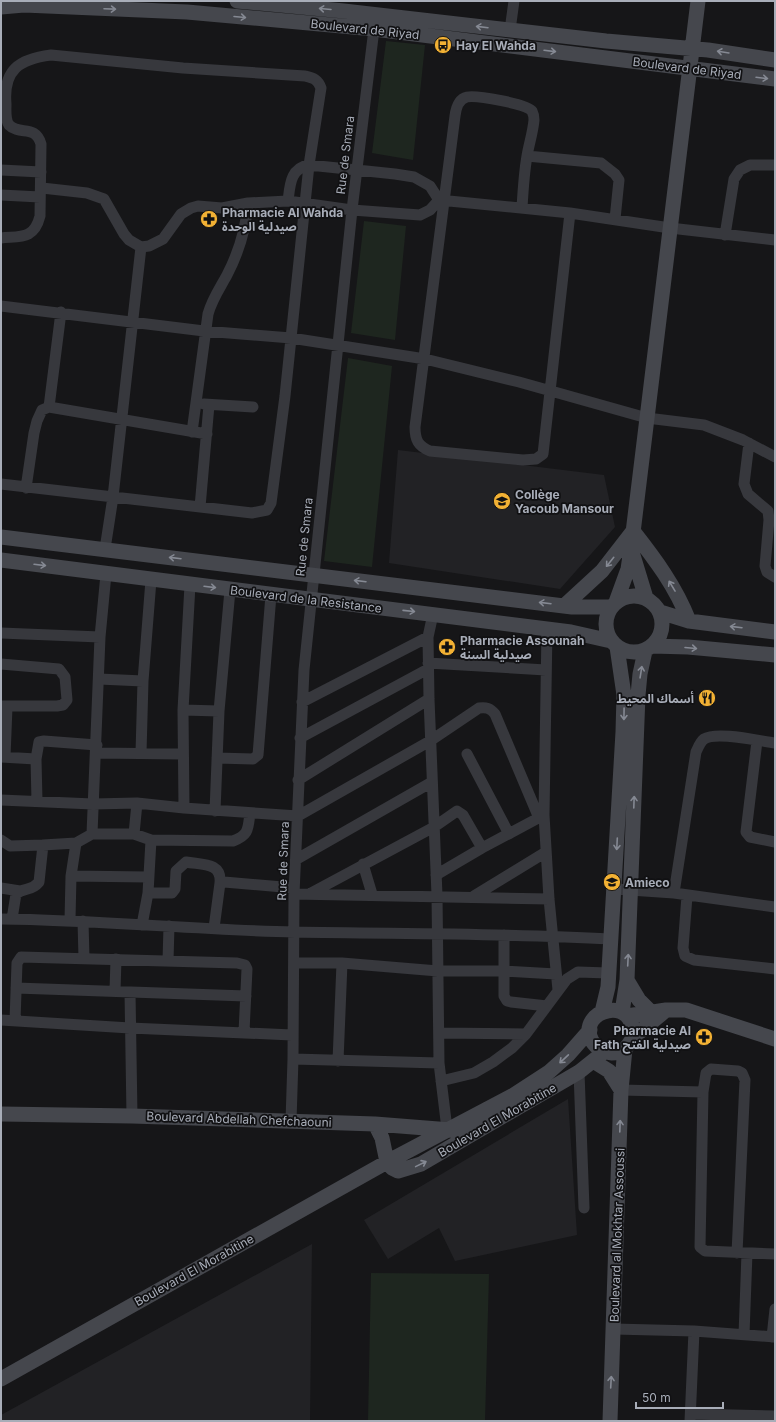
<svg xmlns="http://www.w3.org/2000/svg" width="776" height="1422" font-family="Inter,'Noto Sans Arabic',sans-serif">
  <rect width="100%" height="100%" fill="#161618"/>
  <!-- built -->
  <path fill="#222225" d="M398 450 604 475 615 527 560 589 389 563Z
    M568 1099 577 1235 455 1261 439 1228 388 1259 364 1220Z
    M312 1244 310 1421H1V1415Z"/>
  <!-- green -->
  <path fill="#1e261f" d="M386 41 425 45 413 160 372 153Z
    M364 221 406 226 395 340 351 333Z
    M348 358 392 366 372 567 324 561Z
    M371 1273 489 1274 485 1421H368Z"/>
  <g fill="none" stroke-linecap="round" stroke-linejoin="round">
    <!-- street -->
    <path stroke="#37383d" stroke-width="11" d="M510 30 514 1
      M527 156 601 163 615 174 619 180 615 219
      M1 170 41 172
      M42 188 87 193 104 199 124 234 129 240 141 247 149 246 163 239 181 214 191 208 198 206 222 208 248 203 288 201 352 210 420 215 430 210 439 200
      M1 195 40 197
      M439 200 570 213 670 228 775 240
      M288 201C290 186 290 168 309 165L395 174 414 177 430 186 439 200
      M522 208C523 191 524 173 527 156 529 144 533 132 534 120 534 117 533 113 532 111 528 104 476 95 467 97 458 99 456 108 455 116L415 427C415 440 418 446 430 451L523 460 536 459 543 454 570 213
      M725 235 734 179 740 170 750 165H775
      M1 238C20 236 34 240 40 216L41 144C35 124 20 136 9 125 5 120 6 110 6 104 3 70 19 59 51 55L183 68 305 76C313 78 318 79 321 88L309 165 285 396 271 503 267 510 252 513 1 484
      M1 306 204 331 291 338 425 359 519 382 647 418 704 425 743 440 775 457
      M204 404 253 407
      M49 407 61 312
      M192 432 208 314C212 299 220 288 227 275 239 252 246 228 248 203
      M749 443 744 484 748 494 768 511 769 520 765 566 767 572 775 577
      M26 488 34 433 37 421 42 410 49 407 207 434
      M200 507 209 405
      M105 549 113 497 141 247
      M433 614 428 637 429 699 437 895 439 1063 447 1129
      M547 629 544 815 549 899 558 990
      M1 633 100 637
      M428 663 546 670
      M1 664 59 669 65 677 67 700 63 705 57 706H1
      M99 679 143 681
      M302 702 428 637
      M183 710 219 711
      M300 738 428 669
      M757 741 746 832 750 837 775 842
      M96 753 182 754
      M141 753 143 681 151 580
      M467 754 509 834
      M1 757 36 759
      M5 757 7 707
      M217 758 253 759 258 755 271 595
      M298 780 429 699
      M1 800 93 804 137 803 184 808 298 816 430 741 479 708C486 707 490 708 495 714L539 818
      M37 801 36 759 39 742 44 741 97 745
      M184 808 183 710 190 585
      M215 811 219 711 230 590
      M92 834 100 637 106 574
      M134 834 137 803
      M1 840 10 846 43 845
      M297 859 432 782
      M363 864 372 894
      M436 875 482 848
      M71 876 148 877
      M1 888 20 891
      M615 889 674 893 775 907
      M148 893H172L175 889 176 871 186 862C202 865 222 862 220 883
      M311 893 434 827 457 811 463 815 482 848 544 815
      M674 893 696 752C698 748 700 742 704 739 717 731 759 741 775 743
      M294 894 549 899
      M474 896 546 852
      M687 896 683 948 685 956 694 960 775 969
      M1 919C99 920 197 930 295 932 400 934 505 933 610 939
      M12 919 16 894C24 887 31 892 39 882L43 845 76 843 92 834H134L151 840 233 841C249 835 248 829 250 813
      M70 920 71 876 76 843
      M83 921 84 958
      M142 925 148 893 151 840
      M214 928 220 883 224 882 294 888
      M504 935V996L507 1001 511 1002 547 1006
      M168 961 169 926
      M294 963H342L438 971H503L556 974
      M16 988 246 996
      M115 991 116 959
      M130 992 132 1116
      M1 1020 130 1028 292 1035
      M15 1021 17 963 21 957 237 963 245 965 247 969 244 1032
      M439 1033 526 1034
      M293 1059 439 1063
      M338 1061 342 963
      M579 1072 584 1208
      M441 1081 474 1073 493 1062 512 1048 526 1034 567 979 578 972 608 973
      M621 1090 703 1092
      M291 1121 293 1059 294 894 304 670 352 210 374 29
      M737 1253 745 1080 742 1073 738 1071 711 1069 706 1073 703 1092 700 1247 705 1251 775 1254
      M614 1329 694 1331 775 1337
      M744 1335 747 1253
      M772 1337 775 1309
      M691 1414 775 1416
      M690 1421 694 1331"/>
    <!-- secondary -->
    <path stroke="#45474d" stroke-width="15" d="M237 1 344 11 606 41 708 50 775 60
      M1 7 24 5 187 12 374 29 775 79
      M1 537 572 607H611
      M632 552 646 598
      M1 560 571 632 611 641
      M606 624a28 28 0 1 1 56 0a28 28 0 1 1-56 0Z
      M616 602 628 569 631 549 698 1
      M564 606 602 571 633 531C655 559 676 587 689 621
      M660 612 689 621 775 632
      M652 646 688 647 775 655
      M627 980 639 1000 652 1013
      M602 1012 608 987 623 732 624 695 617 647
      M622 1012 627 980 638 695 640 674 645 651
      M627 1016 666 1010H686L775 1039
      M632 1039C639 993 575 1009 592 1041 597 1049 603 1052 612 1053 616 1053 620 1052 623 1050 628 1047 630 1042 633 1038 643 1028 655 1020 666 1010
      M593 1061 609 1071 621 1090
      M1 1114 132 1116 375 1124 476 1132
      M375 1124 382 1138 387 1162
      M387 1162 392 1168 398 1171 421 1164 579 1072 604 1052
      M1 1379 387 1162 512 1096 549 1072 568 1055 590 1030
      M610 1421 621 1090 625 1049"/>
  </g>
  <!-- one-way arrows -->
  <defs><path id="oneway-shaft" d="M-6 0H5M1.5-3L5.5 0L1.5 3" fill="none" stroke-width="1.6" stroke-linecap="round" stroke-linejoin="round"/></defs>
  <g stroke="#858993">
    <use href="#oneway-shaft" transform="translate(110 9) rotate(2)"/>
    <use href="#oneway-shaft" transform="translate(325 9) rotate(-175)"/>
    <use href="#oneway-shaft" transform="translate(240 17) rotate(5)"/>
    <use href="#oneway-shaft" transform="translate(482 27) rotate(-173)"/>
    <use href="#oneway-shaft" transform="translate(550 51) rotate(7)"/>
    <use href="#oneway-shaft" transform="translate(723 52) rotate(-171)"/>
    <use href="#oneway-shaft" transform="translate(762 78) rotate(7)"/>
    <use href="#oneway-shaft" transform="translate(175 558) rotate(-173)"/>
    <use href="#oneway-shaft" transform="translate(610 562) rotate(129)"/>
    <use href="#oneway-shaft" transform="translate(40 565) rotate(7)"/>
    <use href="#oneway-shaft" transform="translate(360 581) rotate(-173)"/>
    <use href="#oneway-shaft" transform="translate(672 586) rotate(-121)"/>
    <use href="#oneway-shaft" transform="translate(210 587) rotate(7)"/>
    <use href="#oneway-shaft" transform="translate(545 603) rotate(-173)"/>
    <use href="#oneway-shaft" transform="translate(409 611) rotate(6)"/>
    <use href="#oneway-shaft" transform="translate(736 627) rotate(-173)"/>
    <use href="#oneway-shaft" transform="translate(691 648) rotate(5)"/>
    <use href="#oneway-shaft" transform="translate(641 672) rotate(-81)"/>
    <use href="#oneway-shaft" transform="translate(624 714) rotate(91)"/>
    <use href="#oneway-shaft" transform="translate(634 802) rotate(-88)"/>
    <use href="#oneway-shaft" transform="translate(617 844) rotate(93)"/>
    <use href="#oneway-shaft" transform="translate(628 960) rotate(-87)"/>
    <use href="#oneway-shaft" transform="translate(564 1059) rotate(137)"/>
    <use href="#oneway-shaft" transform="translate(620 1126) rotate(-88)"/>
    <use href="#oneway-shaft" transform="translate(421 1164) rotate(-26)"/>
    <use href="#oneway-shaft" transform="translate(611 1382) rotate(-87)"/>
  </g>
  <!-- icons -->
  <defs>
    <symbol id="bus-disc" viewBox="-11 -11 22 22"><circle r="9.5" fill="#f2b134" stroke="#111113"/><path d="M-5-6H5V4H4V6H2V4H-2V6H-4V4H-5ZM-3.5-4V0h7V-4ZM-3.5 1.2v1.5H-2V1.2ZM2 1.2v1.5H3.5V1.2Z" fill="#111"/></symbol>
    <symbol id="pharmacy-disc" viewBox="-11 -11 22 22"><circle r="9.5" fill="#f2b134" stroke="#111113"/><path d="M-2-6h4v4h4v4h-4v4h-4v-4h-4v-4h4Z" fill="#111"/></symbol>
    <symbol id="school-disc" viewBox="-11 -11 22 22"><circle r="9.5" fill="#f2b134" stroke="#111113"/><path d="M0-5L7-2L0 1L-7-2ZM-4 1L0 2.5L4 1V4Q0 6-4 4Z" fill="#111"/></symbol>
    <symbol id="restaurant-disc" viewBox="-11 -11 22 22"><circle r="9.5" fill="#f2b134" stroke="#111113"/><path d="M-5-6h1v4h1v-4h1v4h1v-4h1v5L-1.5 .5V6h-2V.5L-5-1ZM5-6V6H3V1.5H1.5Q1.5-4 5-6Z" fill="#111"/></symbol>
  </defs>
  <g fill-rule="evenodd">
    <use href="#bus-disc" x="433" y="35" width="20" height="20"/>
    <use href="#pharmacy-disc" x="199" y="209" width="20" height="20"/>
    <use href="#school-disc" x="492" y="491" width="20" height="20"/>
    <use href="#pharmacy-disc" x="437" y="637" width="20" height="20"/>
    <use href="#restaurant-disc" x="697" y="688" width="20" height="20"/>
    <use href="#school-disc" x="602" y="872" width="20" height="20"/>
    <use href="#pharmacy-disc" x="694" y="1027" width="20" height="20"/>
  </g>
  <g text-anchor="middle" dominant-baseline="central" stroke-width="3.5" stroke-linejoin="round" paint-order="stroke">
    <!-- street labels -->
    <g font-size="12" fill="#a8adb8" stroke="#111113">
      <text transform="translate(365 29) rotate(6)">Boulevard de Riyad</text>
      <text transform="translate(687 68) rotate(7)">Boulevard de Riyad</text>
      <text transform="translate(345 155) rotate(-83)">Rue de Smara</text>
      <text transform="translate(304 537) rotate(-84)">Rue de Smara</text>
      <text transform="translate(306 599) rotate(7)">Boulevard de la Resistance</text>
      <text transform="translate(283 861) rotate(-88)">Rue de Smara</text>
      <text transform="translate(239 1119) rotate(2)">Boulevard Abdellah Chefchaouni</text>
      <text transform="translate(497 1120) rotate(-30)">Boulevard El Morabitine</text>
      <text transform="translate(617 1235) rotate(-88)">Boulevard al Mokhtar Assoussi</text>
      <text transform="translate(194 1270) rotate(-29)">Boulevard El Morabitine</text>
    </g>
    <!-- poi labels -->
    <g font-size="12" font-weight="bold" fill="#a8adb8" stroke="#111113" text-anchor="start">
      <text x="456" y="45">Hay El Wahda</text>
      <text x="222" y="212">Pharmacie Al Wahda<tspan x="222" dy="14">صيدلية الوحدة</tspan></text>
      <text x="515" y="494">Collège<tspan x="515" dy="14">Yacoub Mansour</tspan></text>
      <text x="460" y="640">Pharmacie Assounah<tspan x="460" dy="14">صيدلية السنة</tspan></text>
      <text x="694" y="698" text-anchor="end">أسماك المحيط</text>
      <text x="625" y="882">Amieco</text>
      <text x="691" y="1030" text-anchor="end">Pharmacie Al<tspan x="691" dy="14">Fath صيدلية الفتح</tspan></text>
    </g>
  </g>
  <!-- border -->
  <rect width="776" height="1422" fill="none" stroke="#a8adb8" stroke-width="4"/>
  <!-- scale -->
  <path d="M636 1402v6h87v-6" fill="none" stroke="#a8adb8" stroke-width="2"/>
  <text x="642" y="1402" font-size="12" fill="#a8adb8" stroke="#111113" stroke-width="3" paint-order="stroke">50 m</text>
</svg>
